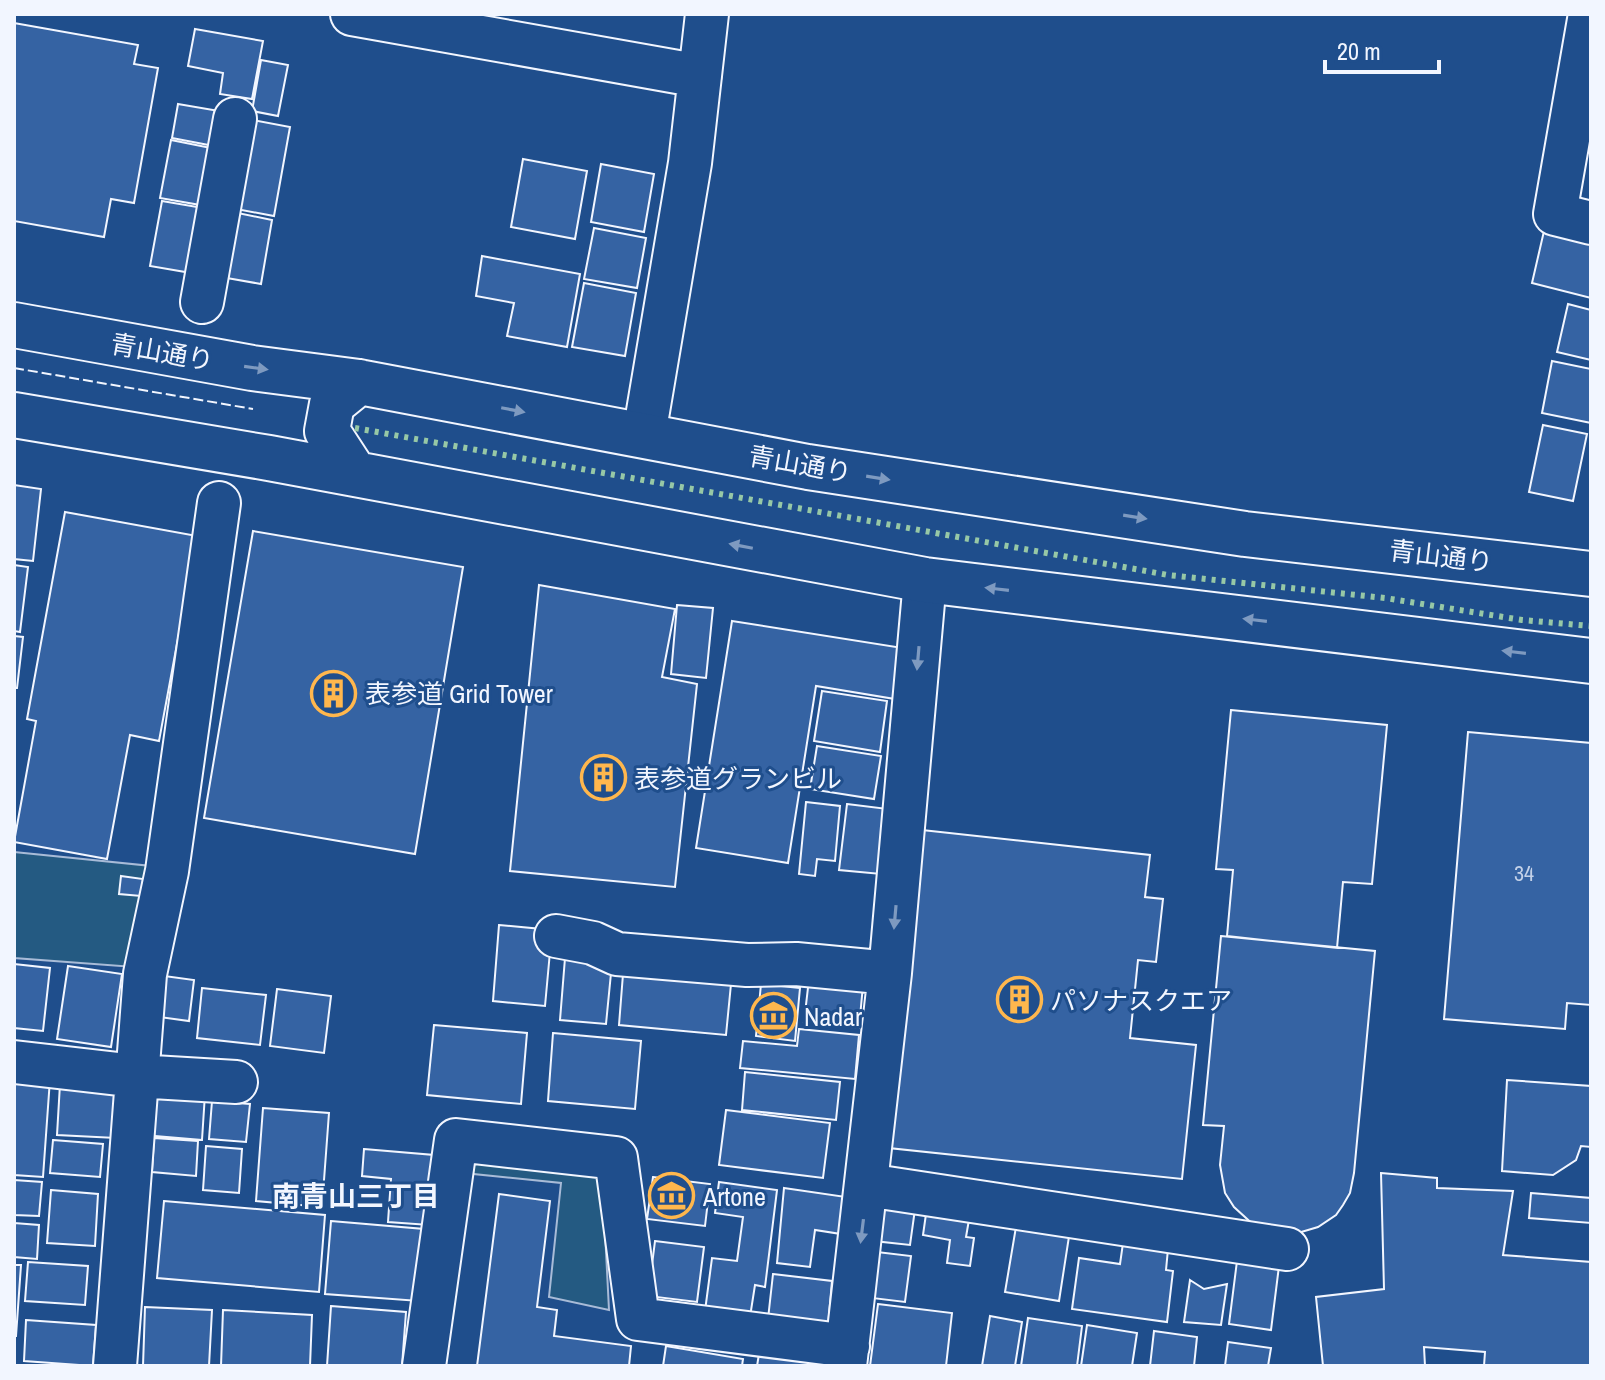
<svg xmlns="http://www.w3.org/2000/svg" width="1605" height="1380" font-family="'Archivo Narrow','Noto Sans JP',sans-serif">
  <rect width="100%" height="100%" fill="#1f4e8c"/>
  <!-- green -->
  <path fill="#245a82" stroke="#a8bbd7" stroke-width="2" d="M14 852 151 866 134 967 14 958Z
    M467 1153 602 1173 609 1310 549 1297 561 1183 464 1173Z"/>
  <!-- building -->
  <path fill="#3563a3" stroke="#f2f6ff" stroke-width="2" d="M14 23 138 45 134 64 158 68 134 203 111 199 104 237 14 221Z
    M195 29 263 41 252 99 220 94 223 73 188 66Z
    M261 60 288 65 278 116 252 111Z
    M178 104 225 112 219 147 172 138Z
    M247 119 290 127 274 216 231 208Z
    M171 140 216 149 206 206 160 198Z
    M523 159 587 171 575 239 511 227Z
    M601 164 654 174 644 232 591 222Z
    M162 201 209 209 197 274 150 266Z
    M233 212 272 220 261 284 221 277Z
    M594 228 646 238 637 288 584 279Z
    M1544 231 1591 242V298L1532 283Z
    M482 256 580 274 567 347 507 336 514 303 476 296Z
    M584 283 636 293 625 356 572 347Z
    M1568 304 1591 310V360L1557 352Z
    M1552 361 1591 369V423L1542 413Z
    M1543 425 1587 434 1573 501 1529 492Z
    M14 485 41 489 33 561 14 559Z
    M65 512 197 536 159 741 130 735 107 859 14 842 36 721 27 719Z
    M253 531 463 567 415 854 204 818Z
    M14 565 28 567 20 632 14 631Z
    M539 585 675 609 662 677 697 684 675 887 510 871Z
    M677 605 713 608 706 678 671 674Z
    M732 621 909 649 901 700 816 686 788 863 696 848Z
    M14 636 23 637 17 688H14Z
    M822 691 887 701 880 752 814 741Z
    M1231 710 1387 725 1372 884 1343 882 1337 948 1227 936 1233 870 1216 869Z
    M1468 732 1591 743V1005L1567 1003 1565 1029 1444 1019Z
    M817 746 881 756 874 799 810 789Z
    M806 802 840 806 835 861 817 859 815 876 799 874Z
    M847 804 888 809 881 874 839 870Z
    M922 830 1150 855 1145 897 1163 899 1156 962 1138 960 1130 1038 1196 1045 1182 1179 889 1148Z
    M121 876 143 879 141 896 119 894Z
    M499 925 552 930 545 1006 493 1001Z
    M1221 936 1375 951 1354 1173 1350 1193 1343 1205 1336 1215 1318 1227 1298 1233 1257 1228 1234 1207 1225 1193 1220 1165 1224 1126 1203 1125Z
    M565 958 612 963 606 1024 560 1020Z
    M14 964 50 968 43 1031 14 1028Z
    M68 966 122 974 111 1047 57 1039Z
    M623 974 731 984 726 1035 619 1025Z
    M157 975 194 980 189 1021 152 1016Z
    M809 979 863 985 859 1028 804 1022Z
    M761 984 800 988 795 1041 756 1036Z
    M202 988 266 995 260 1045 197 1038Z
    M277 989 331 996 324 1053 270 1046Z
    M434 1025 527 1033 521 1104 427 1095Z
    M799 1029 859 1035 855 1079 740 1068 743 1041 797 1046Z
    M553 1033 641 1041 635 1109 548 1101Z
    M745 1072 840 1082 836 1120 742 1110Z
    M14 1076 50 1079 43 1177 14 1175Z
    M1507 1080 1591 1086V1147L1581 1146 1576 1160 1553 1175 1502 1171Z
    M60 1084 118 1087 116 1138 57 1135Z
    M146 1089 205 1094 202 1140 143 1135Z
    M212 1101 250 1104 246 1142 209 1139Z
    M263 1108 329 1113 322 1207 256 1201Z
    M726 1110 830 1123 823 1178 719 1165Z
    M154 1138 198 1141 196 1176 152 1172Z
    M53 1140 103 1144 100 1177 50 1173Z
    M206 1146 242 1149 239 1193 203 1190Z
    M364 1149 434 1155 429 1225 388 1222 391 1179 362 1176Z
    M1381 1173 1437 1178V1188L1513 1191 1503 1255 1591 1262V1366H1484L1485 1352 1424 1347 1425 1366H1323L1316 1297 1384 1289Z
    M653 1177 710 1184 705 1226 647 1219Z
    M14 1180 42 1182 39 1216 14 1215Z
    M719 1182 777 1190 765 1287 755 1285 750 1317 705 1311 712 1258 737 1261 743 1217 715 1213Z
    M784 1188 846 1197 841 1234 815 1230 810 1267 777 1263Z
    M51 1190 98 1194 95 1246 47 1243Z
    M1531 1193 1591 1198V1223L1529 1218Z
    M499 1194 550 1201 537 1307 557 1310 554 1336 631 1346 629 1366H477Z
    M880 1197 916 1202 910 1245 874 1241Z
    M164 1201 325 1215 319 1292 157 1278Z
    M927 1207 970 1214 966 1237 974 1238 970 1266 947 1263 950 1240 923 1235Z
    M331 1221 424 1229 419 1301 325 1294Z
    M1017 1221 1070 1230 1059 1301 1005 1292Z
    M14 1223 39 1225 37 1259 14 1257Z
    M655 1241 704 1247 697 1302 648 1296Z
    M1123 1243 1168 1249 1166 1270 1173 1271 1167 1322 1072 1309 1079 1258 1120 1264Z
    M877 1252 911 1256 905 1302 872 1298Z
    M1237 1261 1279 1266 1271 1330 1229 1324Z
    M28 1262 88 1266 85 1305 25 1301Z
    M14 1265H21L16 1336H14Z
    M773 1274 832 1281 828 1326 768 1319Z
    M1190 1280 1204 1289 1227 1284 1221 1325 1184 1322Z
    M878 1304 952 1313 946 1366H870Z
    M331 1306 406 1312 402 1366H327Z
    M145 1307 212 1310 209 1366H143Z
    M223 1310 312 1315 310 1366H221Z
    M990 1316 1022 1322 1015 1366H982Z
    M1028 1318 1082 1326 1077 1366H1021Z
    M26 1320 96 1325 93 1366 24 1361Z
    M1087 1325 1137 1333 1132 1366H1081Z
    M1154 1331 1197 1337 1194 1366H1150Z
    M1228 1342 1271 1348 1268 1366H1225Z
    M666 1346 743 1359 742 1366H663Z
    M760 1348 833 1359 832 1366H757Z"/>
  <g fill="none" stroke-linecap="round" stroke-linejoin="round">
    <defs>
      <path id="minor" d="M352 14 700 76
        M1590 14 1555 214 1591 223
        M202 302 235 119
        M644 435 690 163 707 14
        M556 936 593 943 617 954 747 965 796 964 890 973
        M14 1062 136 1076 236 1082
        M867 1185 1287 1249
        M115 1366 145 974 167 871 219 503
        M424 1366 456 1140 616 1158 638 1319 848 1346
        M845 1366 890 973 925 580"/>
      <path id="highway" d="M14 325 252 368 359 382 808 467 1245 534 1591 574
        M14 415 269 458 925 580 1591 661
        M355 474 327 431 332 404 359 382"/>
    </defs>
    <!-- minor casing -->
    <use href="#minor" stroke="#f2f6ff" stroke-width="46"/>
    <!-- highway casing -->
    <use href="#highway" stroke="#f2f6ff" stroke-width="48"/>
    <!-- minor -->
    <use href="#minor" stroke="#1f4e8c" stroke-width="42"/>
    <!-- highway -->
    <use href="#highway" stroke="#1f4e8c" stroke-width="44"/>
    <!-- hedge -->
    <path stroke="#97c8a6" stroke-width="6" stroke-dasharray="4 6" stroke-linecap="butt" d="M355 428 1168 575 1385 598 1522 620 1591 626"/>
    <!-- fence -->
    <path stroke="#f2f6ff" stroke-width="2" stroke-dasharray="10 4" stroke-linecap="butt" d="M14 368 253 409"/>
  </g>
  <!-- one-way arrows -->
  <defs><path id="oneway-solid" d="M-6-.8H1V-3.2L6.5 0L1 3.2V.8H-6Z" transform="scale(2)"/></defs>
  <g fill="#7e9ac0">
    <use href="#oneway-solid" transform="translate(256 368) rotate(8)"/>
    <use href="#oneway-solid" transform="translate(513 410) rotate(11)"/>
    <use href="#oneway-solid" transform="translate(878 478) rotate(9)"/>
    <use href="#oneway-solid" transform="translate(1135 517) rotate(9)"/>
    <use href="#oneway-solid" transform="translate(741 546) rotate(-169)"/>
    <use href="#oneway-solid" transform="translate(997 589) rotate(-173)"/>
    <use href="#oneway-solid" transform="translate(1255 620) rotate(-173)"/>
    <use href="#oneway-solid" transform="translate(1514 652) rotate(-173)"/>
    <use href="#oneway-solid" transform="translate(918 658) rotate(95)"/>
    <use href="#oneway-solid" transform="translate(895 917) rotate(95)"/>
    <use href="#oneway-solid" transform="translate(862 1231) rotate(97)"/>
  </g>
  <!-- icons -->
  <defs>
    <symbol id="building-ring" viewBox="-11 -11 22 22"><circle r="9.5" fill="#1f4e8c" stroke="#ffb74d" stroke-width="1.5"/><path d="M-4-6H4V6H1V3H-1V6H-4ZM-2.5-4.3h1.7v1.8h-1.7ZM.8-4.3h1.7v1.8H.8ZM-2.5-1h1.7V.8h-1.7ZM.8-1h1.7V.8H.8Z" fill="#ffb74d"/></symbol>
    <symbol id="museum-ring" viewBox="-11 -11 22 22"><circle r="9.5" fill="#1f4e8c" stroke="#ffb74d" stroke-width="1.5"/><path d="M0-6L6-3V-2H-6V-3ZM-5-1h2V3h-2ZM-1-1h2V3h-2ZM3-1h2V3H3ZM-6 4H6V6H-6Z" fill="#ffb74d"/></symbol>
  </defs>
  <g fill-rule="evenodd">
    <use href="#building-ring" x="308" y="668" width="51" height="51"/>
    <use href="#building-ring" x="578" y="752" width="51" height="51"/>
    <use href="#building-ring" x="994" y="974" width="51" height="51"/>
    <use href="#museum-ring" x="748" y="990" width="51" height="51"/>
    <use href="#museum-ring" x="646" y="1170" width="51" height="51"/>
  </g>
  <g text-anchor="middle" dominant-baseline="central" stroke-width="6" stroke-linejoin="round" paint-order="stroke">
    <!-- number labels -->
    <g font-size="22" fill="#c3d1e8">
      <text x="1524" y="873">34</text>
    </g>
    <!-- street labels -->
    <g font-size="26" fill="#f2f6ff" stroke="#1f4e8c">
      <text transform="translate(162 352) rotate(10)">青山通り</text>
      <text transform="translate(800 464) rotate(10)">青山通り</text>
      <text transform="translate(1441 556) rotate(7)">青山通り</text>
    </g>
    <!-- poi labels -->
    <g font-size="26" fill="#f2f6ff" stroke="#1f4e8c" text-anchor="start">
      <text x="365" y="693">表参道 Grid Tower</text>
      <text x="634" y="778">表参道グランビル</text>
      <text x="1050" y="1000">パソナスクエア</text>
      <text x="804" y="1016">Nadar</text>
      <text x="703" y="1196">Artone</text>
    </g>
    <!-- neighbourhood labels -->
    <g font-size="28" font-weight="bold" fill="#f2f6ff" stroke="#1f4e8c">
      <text x="356" y="1196">南青山三丁目</text>
    </g>
  </g>
  <!-- border -->
  <rect width="1605" height="1380" fill="none" stroke="#f2f6ff" stroke-width="32"/>
  <!-- scale -->
  <path d="M1325 60v12h114v-12" fill="none" stroke="#f2f6ff" stroke-width="4"/>
  <text x="1337" y="60" font-size="24" fill="#f2f6ff" stroke="#1f4e8c" stroke-width="6" paint-order="stroke">20 m</text>
</svg>
